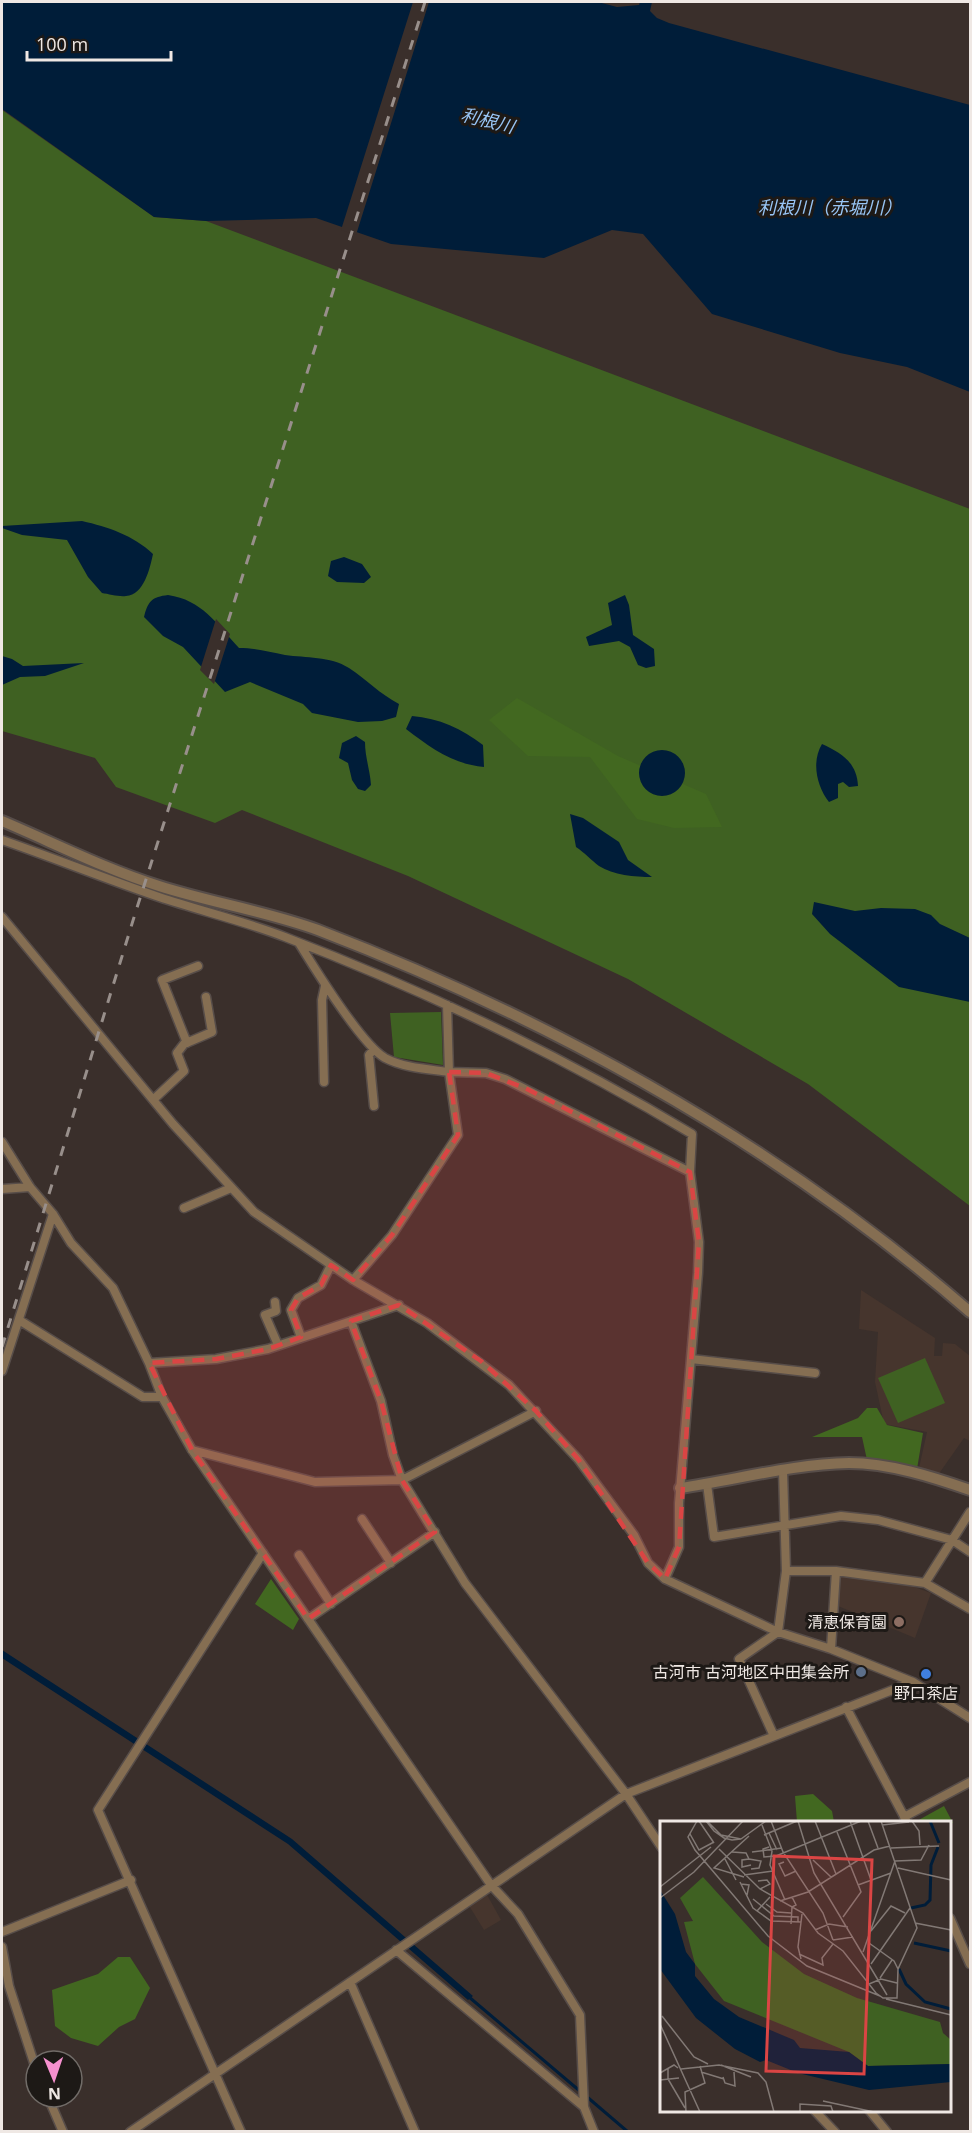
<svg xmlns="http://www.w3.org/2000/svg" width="972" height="2133" font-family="'Open Sans','Noto Sans JP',sans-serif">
  <rect width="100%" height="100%" fill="#3a2f2b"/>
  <!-- built -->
  <path fill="#46352d" d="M861 1290 935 1338 934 1356H942L943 1343 955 1344 970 1356V1441L964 1438 938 1475 919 1468 927 1432 884 1424 875 1382 878 1332 859 1329Z
    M839 1574 906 1584 931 1593 915 1638 838 1606Z
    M486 1893 501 1920 484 1930 468 1904Z"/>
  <!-- green -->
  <path fill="#3f6122" d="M2 110 154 217 206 221 970 509V1206L808 1084 628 979 408 876 242 810 215 823 116 787 95 758 2 731Z
    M441 1012 443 1065 394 1057 390 1013Z
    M925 1358 945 1403 898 1423 878 1378Z"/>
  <!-- forest -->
  <path fill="#426820" d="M517 698 618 756 706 794 722 827 674 828 637 819 590 757 528 756 489 720Z
    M867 1408H877L887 1425 923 1433 917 1469 867 1460 862 1437H812L858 1418Z
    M271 1579 299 1619 293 1630 255 1604Z
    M813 1794 832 1811 834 1822H797L795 1796Z
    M944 1806 953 1823 915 1822Z
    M118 1957H130L150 1988 135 2019 119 2027 98 2046 71 2038 55 2026 52 1990 98 1974Z"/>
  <!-- water -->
  <path fill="#001d39" d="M2 2H598L617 7 639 5 640 2H652L650 11 657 18 669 23 970 105V392L907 367 840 353 712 314 643 234 612 230 544 258 391 244 316 218 206 221 154 217 2 109Z
    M82 521C108 527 133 535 153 554 150 568 144 595 126 596 119 597 109 594 102 593L88 577 67 540 22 535 2 528V526Z
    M344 557 362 564 371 577 364 583 337 582 328 576 331 561Z
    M168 595C202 600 216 623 239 648 255 648 269 652 285 655 306 658 330 656 349 668 367 680 380 694 399 704L396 717 382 721 358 722 312 713 303 704 250 682 225 692 183 647 163 636 144 617C148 601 152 597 168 595Z
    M625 595 629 605 633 635 654 649 655 666 646 668 638 665 630 647 619 641 589 646 586 637 612 625 608 603Z
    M2 656 12 659 23 666 84 663 45 676 20 677 2 685Z
    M412 716C439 718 462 729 483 745L484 767C452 764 431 748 406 729Z
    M356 736 365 742C365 757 370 770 371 785L365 791 358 789 352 780 348 763 339 758 342 743Z
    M822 744C842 753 857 763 858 786L849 787 843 782 838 784V798L829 802C817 787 811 762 822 744Z
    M639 773a23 23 0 1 1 46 0a23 23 0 1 1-46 0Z
    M570 814 583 818 619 842 628 860 652 877C635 877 613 875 599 866 591 860 585 853 576 847Z
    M814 902 855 911 881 908 915 909 931 915 940 924 970 938V1002L899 987 830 934 812 914Z
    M2 1650 292 1839 473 1996 468 2000 288 1844 2 1658Z"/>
  <!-- pier -->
  <path fill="#3a2f2b" d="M413 2H429L356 235 341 230Z
    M216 619 230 634 214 684 200 670Z"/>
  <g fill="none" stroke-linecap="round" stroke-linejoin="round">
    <!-- stream -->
    <path stroke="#001d39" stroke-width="3" d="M469 1997 581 2092
      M586 2096 628 2132"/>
    <defs>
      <path id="minor" d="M2 840C54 858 106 879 159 897 201 911 244 921 285 937 426 991 562 1056 692 1134L690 1172 699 1242 698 1273 679 1503V1547L665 1579
        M2 917 173 1124 254 1212 353 1280 427 1323 509 1385 578 1459 634 1535 648 1563 665 1579 778 1632 831 1649 913 1682 970 1718
        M299 943C315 969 361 1044 385 1058 404 1068 428 1069 449 1072L447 1005
        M187 1043 162 980 198 966
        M374 1049 369 1055 374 1106
        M324 1082 322 1000 325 986
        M154 1099 184 1071 177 1053 184 1044 212 1032 206 997
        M2 1142 30 1187 53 1214 71 1243 113 1288 149 1363 162 1397 192 1450 491 1885 518 1914 580 2015 584 2107 594 2132
        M2 1189 30 1187
        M184 1208 231 1188
        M353 1280 392 1235 458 1135 449 1072 486 1073 505 1079 690 1172
        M275 1302 276 1311 265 1315 278 1345
        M19 1320 143 1397H162
        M351 1321 381 1401 393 1455 402 1480 465 1583 626 1794 662 1848
        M301 1337 291 1310 298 1298 321 1285 331 1265
        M691 1359 815 1373
        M149 1363 216 1359 268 1349 399 1305
        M2 1371 53 1214
        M192 1450 315 1482 402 1480 536 1411
        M707 1484 714 1537 841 1516 878 1520 952 1540 970 1552
        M362 1519 391 1563
        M299 1555 331 1604
        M786 1571H836L925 1583 970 1609
        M925 1583 970 1512
        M308 1619 435 1532
        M831 1649 836 1571
        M846 1707 907 1822
        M774 1736 739 1659 778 1632 786 1571 783 1471
        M904 1817 970 1782
        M950 1918 970 1964
        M2 1932 131 1880
        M2 1947 9 1986 36 2069
        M396 1950 584 2107
        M350 1982 415 2132
        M48 2097 63 2132
        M814 2110 835 2132
        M869 2110 887 2132
        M130 2132 626 1794 913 1682
        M241 2132 98 1810 263 1553"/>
      <path id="tertiary" d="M2 821C54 843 105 869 159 886 212 903 266 911 318 930 555 1021 778 1145 970 1312
        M680 1488C735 1480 793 1464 849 1463 889 1463 933 1477 970 1490"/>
    </defs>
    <!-- minor casing -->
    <use href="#minor" stroke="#574d49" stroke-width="11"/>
    <!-- tertiary casing -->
    <use href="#tertiary" stroke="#574d49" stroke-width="14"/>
    <!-- minor -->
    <use href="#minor" stroke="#856e52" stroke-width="8"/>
    <!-- tertiary -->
    <use href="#tertiary" stroke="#856e52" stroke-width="10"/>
    <!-- rail -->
    <path stroke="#988f8b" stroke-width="3" stroke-dasharray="10 10" stroke-linecap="butt" d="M2 1347 135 914 425 2"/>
  </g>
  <!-- marked area -->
  <path fill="#da4544" fill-opacity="0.2" stroke="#da4544" stroke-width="4.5" stroke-dasharray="12 8" stroke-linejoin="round" d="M449 1072 486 1073 527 1089 690 1172 699 1242 679 1547 665 1579 648 1563 578 1459 536 1411 481 1361 399 1305 351 1321 381 1401 402 1480 435 1532 308 1619 192 1450 149 1363 216 1359 268 1349 301 1337 291 1310 298 1298 321 1285 331 1265 353 1280 392 1235 458 1135Z"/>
  <!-- markers -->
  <circle fill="#8d6e63" stroke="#1d1916" stroke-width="2" cx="899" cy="1622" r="6"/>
  <circle fill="#5c6f8a" stroke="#1d1916" stroke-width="2" cx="861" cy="1672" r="6"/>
  <circle fill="#3f7fe0" stroke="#1d1916" stroke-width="2" cx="926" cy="1674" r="6"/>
  <g text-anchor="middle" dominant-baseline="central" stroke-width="6" stroke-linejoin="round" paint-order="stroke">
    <!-- poi labels -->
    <g font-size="16" fill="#efe8e4" stroke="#1d1916" text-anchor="end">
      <text x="887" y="1622">清恵保育園</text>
      <text x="849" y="1672">古河市 古河地区中田集会所</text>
      <text x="926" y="1693" text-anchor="middle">野口茶店</text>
    </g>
    <!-- water labels -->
    <g font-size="18" font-style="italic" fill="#98c5f5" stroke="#1d1916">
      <text transform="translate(488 120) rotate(14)">利根川</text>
      <text x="830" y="207">利根川（赤堀川）</text>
    </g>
  </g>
  <!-- overview -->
  <g transform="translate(660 1821)">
    <rect width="291" height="291" fill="#3a2f2b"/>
    <path d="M43 56 102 121 144 153 197 177 280 201 283 212 291 219V243L208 245 189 231 64 180 35 143 24 101 33 100 20 77Z" fill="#3f6122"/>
    <path d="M0 69 15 93 26 131 35 143V155L54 178 79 196 134 219 140 227 189 231 208 245 291 243V261L209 269 138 252 106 239 100 241 75 228 36 197 0 148Z" fill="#001d39"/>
    <path fill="none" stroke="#001d39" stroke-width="3" d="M270 0 279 22M251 87 265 84 270 79 271 44 278 26M254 122 291 130M239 148 246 163 265 181 291 188"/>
    <path fill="none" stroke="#827975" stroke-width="1.5" d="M37 0 28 16 35 29 108 115 147 145 220 175M39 0 54 22M46 0 54 10 64 17 72 19 81 18 61 14 47 0M111 0 123 31 163 92 173 119M138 0 154 52 227 174M155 0 176 53M190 0 211 59M208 0 218 27M252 0 259 10 260 24M102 4 112 30 110 44 125 79M222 4 249 1M177 11 201 71 183 96M109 12 117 29M30 13 39 29 54 21M104 14 137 0M81 18 106 0M109 26 103 28 104 36 116 35 201 0M231 27 279 25M59 28 100 68 143 92 158 112 183 130 216 172 223 177H237L238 148 257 107 221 0M72 31 86 32 89 38 101 40 99 47 91 48M92 31 122 27M65 38 76 59M89 38 82 39V46L91 44M153 39 171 56M235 40 261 39 269 24M124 41 119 43 125 55 136 50M238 47 291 59M84 54 113 50M84 56 54 47 89 15M98 60 107 59 110 63 100 68M80 61 93 87 111 100 141 101M81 63 89 64 87 74M198 64 231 52M0 66 51 26M0 77 34 51 83 0M93 78 114 95 138 96V101M120 80 148 71 214 29 230 25M106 83 117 91 131 92M97 90 110 76M255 102 291 109M131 103 132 86 136 84 132 76M155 109 169 103 188 106M211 110 231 85 245 92M173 119 193 116M209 122 234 140 238 148M203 131 235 40M139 133 163 144 162 137 173 123M141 138 138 126 142 93M211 143 250 87M220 157 232 139M209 163 221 158 237 162M226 178 291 194M2 195 34 236 48 243M0 203 40 291M61 244 91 256M8 248V258L25 287M21 248 59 244 98 252 106 261 114 291M41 251 64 258M0 252 14 244 18 247M63 256 65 262 75 265 74 251M0 259 19 257M163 280 214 291M26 291 25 271 45 262 40 245M140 291V283L171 285 173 291"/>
    <path fill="#da4544" fill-opacity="0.15" stroke="#da4544" stroke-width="3" d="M114 35 212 39 204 253 106 250Z"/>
    <rect width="291" height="291" fill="none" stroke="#efe8e4" stroke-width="3"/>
  </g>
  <!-- border -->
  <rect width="972" height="2133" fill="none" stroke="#efe8e4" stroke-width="6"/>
  <!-- north arrow -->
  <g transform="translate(54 2079) rotate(178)"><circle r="28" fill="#1d1916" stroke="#716c68" stroke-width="1.5"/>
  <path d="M0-4.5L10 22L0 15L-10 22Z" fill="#f690cf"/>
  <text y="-9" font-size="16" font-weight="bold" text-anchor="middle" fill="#efe8e4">N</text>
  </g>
  <!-- scale -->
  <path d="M27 51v9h144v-9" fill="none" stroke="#efe8e4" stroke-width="3"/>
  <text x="36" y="51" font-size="18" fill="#efe8e4" stroke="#1d1916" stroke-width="4.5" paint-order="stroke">100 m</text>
</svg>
